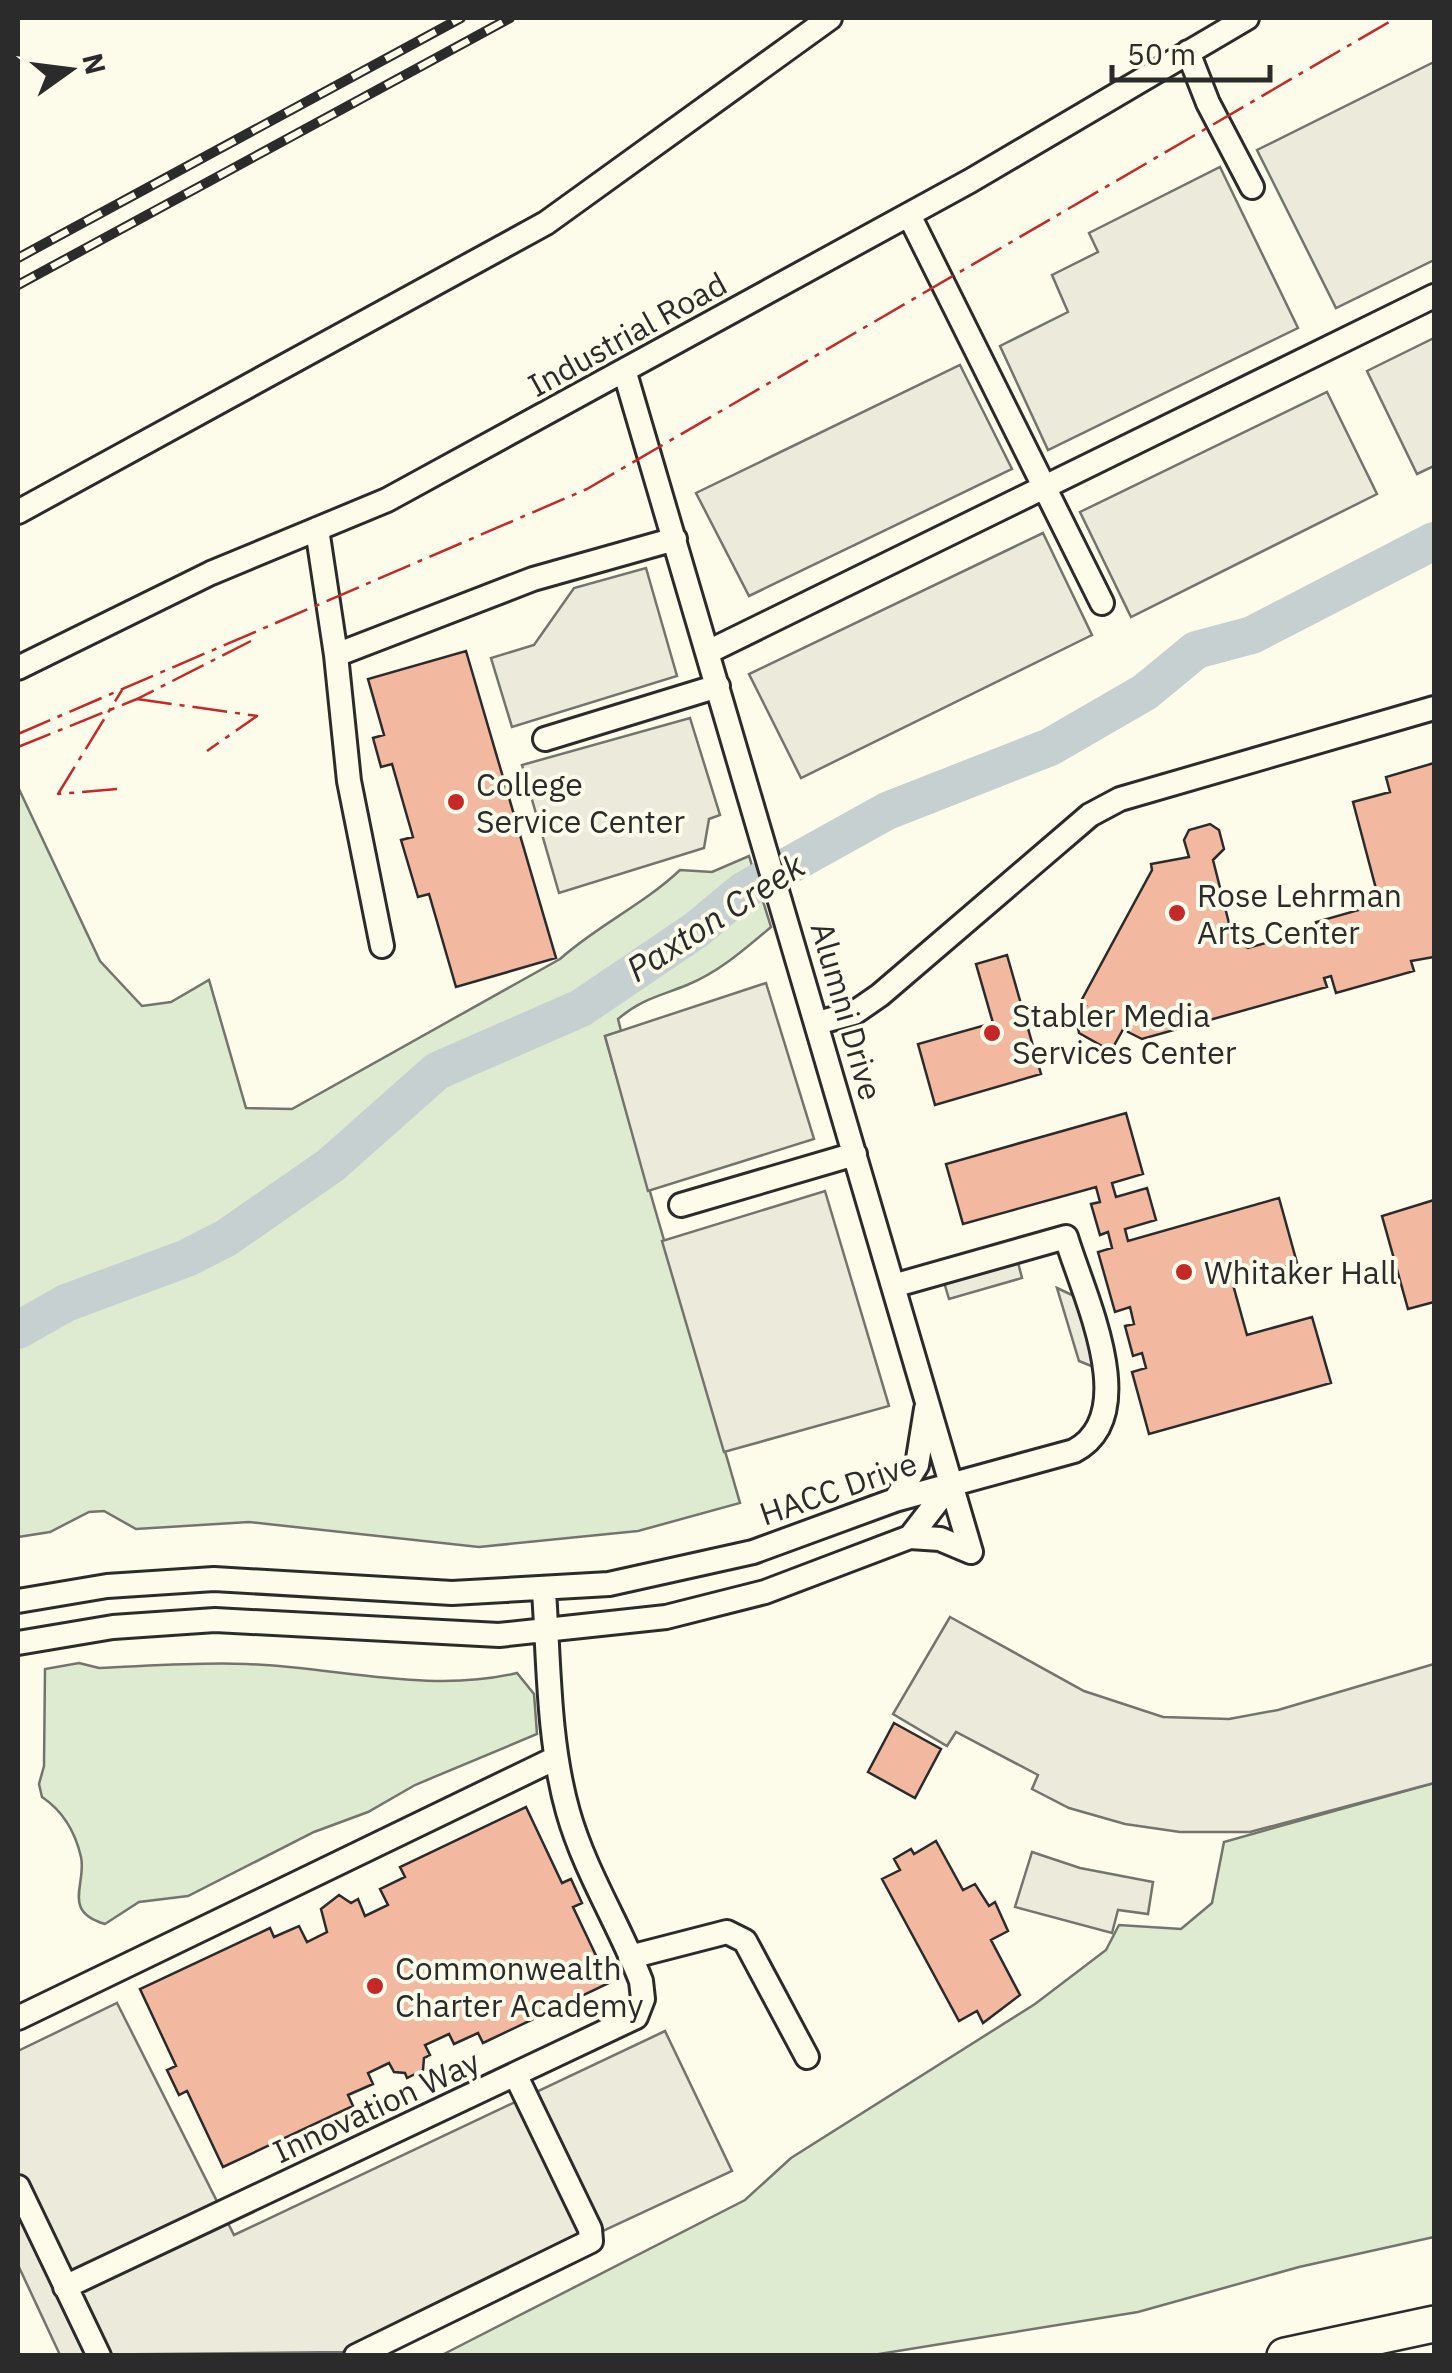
<svg xmlns="http://www.w3.org/2000/svg" width="1452" height="2373" font-family="'IBM Plex Sans',sans-serif">
  <rect width="100%" height="100%" fill="#fdfbea"/>
  <!-- green -->
  <path fill="#deebd1" stroke="#74746e" stroke-width="2.5" d="M18 787 100 961 142 1006 171 1002 209 980 246 1108 292 1109 560 959C598 925 643 905 680 870L712 872 749 856 771 927C745 949 719 972 687 985 660 996 641 999 618 1019L621 1031 605 1036 740 1503 638 1531 479 1547 249 1522 136 1529 104 1511 89 1512 50 1532 18 1537Z
    M79 1663 99 1668C148 1666 198 1662 246 1664 335 1667 429 1694 517 1673L534 1694 537 1734 415 1785 368 1812 314 1832 188 1896 139 1902 105 1924C61 1911 87 1884 81 1857 75 1831 63 1811 42 1797L39 1784 44 1766 45 1669Z
    M1434 1783V2237L1299 2267 1138 2312 873 2355 440 2356 745 2200 791 2158 1035 2004 1106 1950 1119 1925 1181 1929 1212 1903 1224 1842Z"/>
  <!-- parking -->
  <path fill="#eceadb" stroke="#74746e" stroke-width="2.5" d="M1434 62V260L1336 308 1257 150Z
    M1220 167 1298 328 1048 450 1000 346 1068 312 1052 275 1098 252 1089 233Z
    M1434 338V466L1417 474 1367 371Z
    M960 365 1012 469 749 596 696 493Z
    M1327 392 1377 494 1131 617 1080 512Z
    M1043 533 1092 635 801 778 749 674Z
    M646 568 677 676 512 727 491 658 534 645 574 588Z
    M690 718 720 815 709 819 704 848 559 893 522 765Z
    M766 983 814 1139 648 1191 605 1036Z
    M825 1191 889 1406 724 1452 662 1241Z
    M1015 1251 1022 1278 949 1299 941 1272Z
    M1057 1288 1085 1301 1106 1372 1079 1361Z
    M950 1617 1084 1691 1163 1717 1229 1719 1278 1710 1434 1664V1783L1250 1832H1180L1125 1824 1069 1808 1032 1789 1038 1775 956 1732 947 1746 893 1714Z
    M1032 1852 1080 1868 1153 1882 1148 1914 1118 1910 1112 1933 1015 1907Z
    M117 2003 234 2235 665 2031 732 2171 343 2352 60 2355 18 2265V2051Z"/>
  <g fill="none" stroke-linecap="round" stroke-linejoin="round">
    <!-- river -->
    <path stroke="#c7d0d0" stroke-width="38" d="M18 1330 66 1303 187 1258 226 1238 331 1165 437 1071 581 1008 696 930 743 891 887 811 1050 747 1145 692 1196 650 1252 635 1434 541"/>
  </g>
  <!-- building -->
  <path fill="#f2b8a0" stroke="#2b2b2b" stroke-width="2.5" d="M466 651 556 958 456 987 429 894 418 897 401 840 413 837 392 764 381 767 373 738 384 735 368 679Z
    M1434 763V957L1411 961 1414 971 1336 993 1331 976 1324 978 1327 987 1142 1039 1128 1032 1130 1027 1126 1024 1111 1051 1079 1033 1077 1023 1086 1006 1080 1003 1152 870 1151 864 1189 857 1184 840 1189 830 1210 824 1219 830 1224 849 1213 860 1233 939 1248 948 1309 931 1312 940 1320 938 1316 922 1380 904 1353 802 1390 792 1386 777Z
    M1007 955 1041 1074 935 1105 918 1044 993 1023 976 964Z
    M1126 1113 1143 1174 1112 1183 1116 1197 1147 1188 1156 1220 1125 1229 1128 1241 1279 1198 1297 1263 1232 1281 1247 1335 1312 1317 1331 1383 1149 1434 1132 1372 1146 1368 1142 1353 1133 1356 1125 1326 1134 1324 1130 1307 1115 1312 1098 1252 1112 1248 1108 1232 1100 1235 1091 1204 1100 1202 1096 1187 963 1224 946 1164Z
    M1434 1200V1302L1408 1309 1382 1216Z
    M894 1723 941 1749 915 1798 868 1772Z
    M526 1807 562 1883 571 1879 582 1903 573 1907 609 1983 483 2043 478 2033 454 2044 449 2034 425 2045 430 2055 424 2058 423 2070 407 2078 405 2073 394 2072 389 2063 368 2073 373 2084 348 2095 353 2106 223 2167 187 2091 179 2095 167 2070 176 2066 140 1989 270 1928 274 1937 299 1926 307 1942 327 1932 321 1909 339 1895 351 1903 358 1899 365 1916 388 1905 380 1889 405 1877 400 1867Z
    M936 1841 963 1890 975 1884 989 1906 995 1902 1008 1931 991 1940 1020 1995 983 2023 977 2011 959 2021 882 1879 900 1870 894 1859 911 1849 914 1854Z"/>
  <g fill="none" stroke-linecap="round" stroke-linejoin="round">
    <defs>
      <path id="minor" d="M1188 52 1208 103 1252 187
        M909 215 1102 603
        M625 373 971 1552
        M18 512 546 223 830 18
        M317 529 336 655 533 579 675 539
        M708 652 1434 296
        M336 655 349 781 382 946
        M18 668 211 573 387 500 970 181 1247 18
        M545 739 718 686
        M817 1023 854 1013 880 995 1090 815 1120 799 1434 708
        M681 1205 855 1154
        M895 1500 917 1465 926 1409
        M910 1537 940 1539 971 1552
        M18 1601 107 1586 214 1579 452 1593 609 1584 753 1552 895 1500 1074 1451C1143 1415 1083 1294 1066 1237L893 1286
        M18 1643 113 1627 215 1620 499 1635 666 1617 765 1592 910 1537 951 1484
        M630 1957 727 1932 745 1941 807 2057
        M18 2018 556 1758
        M18 2187 99 2356
        M65 2287 636 2017 643 1999 641 1981C619 1924 585 1872 568 1812 548 1741 549 1664 544 1591
        M356 2356 591 2241 590 2229 516 2076"/>
      <path id="highway" d="M1285 2356 1434 2324"/>
    </defs>
    <!-- minor casing -->
    <use href="#minor" stroke="#2b2b2b" stroke-width="28"/>
    <!-- highway casing -->
    <use href="#highway" stroke="#2b2b2b" stroke-width="40"/>
    <!-- minor -->
    <use href="#minor" stroke="#fdfbea" stroke-width="22"/>
    <!-- highway -->
    <use href="#highway" stroke="#fdfbea" stroke-width="35"/>
    <defs>
      <path id="rail" d="M18 258 461 18
        M18 285 510 18"/>
    </defs>
    <!-- rail casing -->
    <use href="#rail" stroke="#2b2b2b" stroke-width="10"/>
    <!-- rail -->
    <use href="#rail" stroke="#fdfbea" stroke-width="6" stroke-dasharray="19" stroke-linecap="butt"/>
    <!-- power -->
    <path stroke="#c62828" stroke-width="2.5" stroke-dasharray="35 8 5 8" stroke-linecap="butt" d="M137 699 257 716 207 751
      M18 734 587 489 1396 18
      M18 747 137 699 251 641
      M117 789 58 794 122 690"/>
  </g>
  <!-- markers -->
  <g fill="#c62828" stroke="#fdfbea" stroke-width="4">
    <circle cx="456" cy="802" r="10"/>
    <circle cx="1177" cy="913" r="10"/>
    <circle cx="992" cy="1033" r="10"/>
    <circle cx="1184" cy="1272" r="10"/>
    <circle cx="375" cy="1986" r="10"/>
  </g>
  <g text-anchor="middle" dominant-baseline="central" stroke-width="8" stroke-linejoin="round" paint-order="stroke">
    <!-- street labels -->
    <g font-size="32" fill="#2b2b2b" stroke="#fdfbea">
      <text transform="translate(627 334) rotate(-29)">Industrial Road</text>
      <text transform="translate(847 1011) rotate(74)">Alumni Drive</text>
      <text transform="translate(838 1488) rotate(-19)">HACC Drive</text>
      <text transform="translate(376 2106) rotate(-25)">Innovation Way</text>
    </g>
    <!-- poi labels -->
    <g font-size="32" fill="#2b2b2b" stroke="#fdfbea" text-anchor="start">
      <text x="476" y="784">College<tspan x="476" dy="37">Service Center</tspan></text>
      <text x="1197" y="895">Rose Lehrman<tspan x="1197" dy="37">Arts Center</tspan></text>
      <text x="1012" y="1015">Stabler Media<tspan x="1012" dy="37">Services Center</tspan></text>
      <text x="1204" y="1272">Whitaker Hall</text>
      <text x="395" y="1968">Commonwealth<tspan x="395" dy="37">Charter Academy</tspan></text>
    </g>
    <!-- water labels -->
    <g font-size="35" font-style="italic" fill="#2b2b2b" stroke="#fdfbea">
      <text transform="translate(715 917) rotate(-33)">Paxton Creek</text>
    </g>
  </g>
  <!-- border -->
  <rect width="1452" height="2373" fill="none" stroke="#2b2b2b" stroke-width="40"/>
  <!-- north arrow -->
  <g transform="translate(70 70) rotate(76)" stroke="#fdfbea" stroke-width="8" paint-order="stroke">
  <path d="M0-8L18 38L0 25L-18 38Z" fill="#2b2b2b"/>
  <text y="-15" font-size="28" font-weight="bold" text-anchor="middle" fill="#2b2b2b">N</text>
  </g>
  <!-- scale -->
  <path d="M1112 65v15h158v-15" fill="none" stroke="#2b2b2b" stroke-width="5"/>
  <text x="1127" y="65" font-size="30" fill="#2b2b2b" stroke="#fdfbea" stroke-width="8" paint-order="stroke">50 m</text>
</svg>
